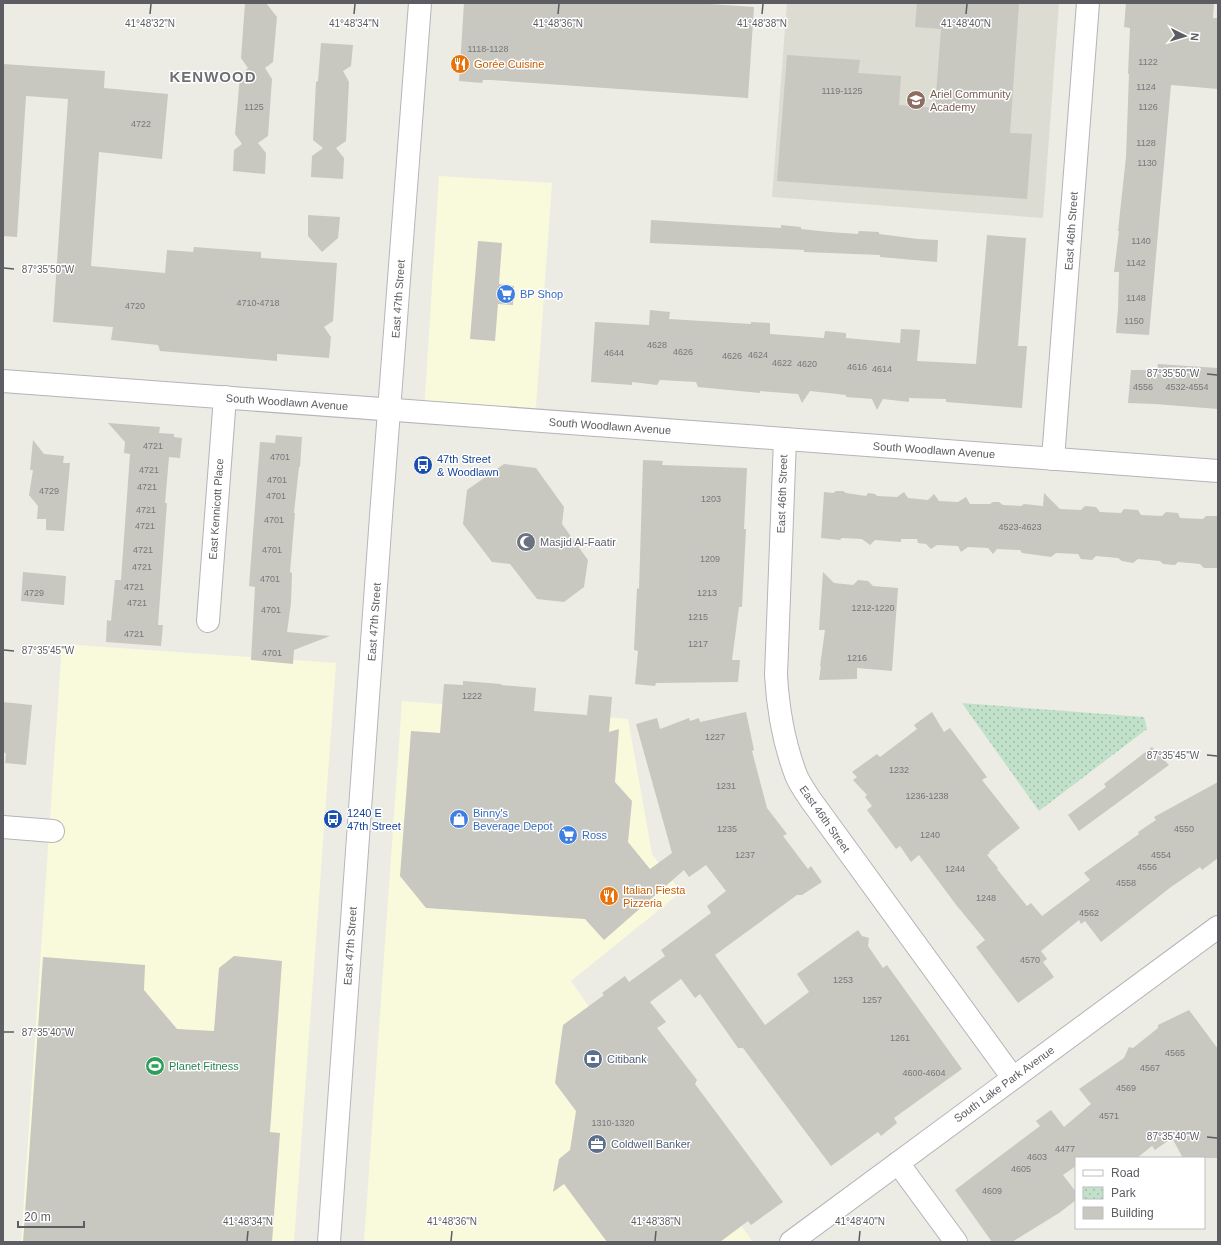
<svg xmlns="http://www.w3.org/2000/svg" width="1221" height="1245" font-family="Arial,sans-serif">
  <defs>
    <pattern id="park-dots" width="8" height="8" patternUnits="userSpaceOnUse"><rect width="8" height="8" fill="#c2e1ca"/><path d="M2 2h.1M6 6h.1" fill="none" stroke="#a1baa7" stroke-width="1.8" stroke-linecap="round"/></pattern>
  </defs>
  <rect width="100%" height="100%" fill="#ecece4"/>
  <!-- commercial -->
  <path fill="#f9fadb" d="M439 176 552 183 535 420 424 412Z
    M62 644 336 663 294 1242H21Z
    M402 701 628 719 652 854 681 892 571 981 752 1241 750 1242H364Z"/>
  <!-- education -->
  <path fill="#dcdcd2" d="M787 3H1059L1043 218 772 197Z"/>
  <!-- park -->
  <path fill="url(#park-dots)" d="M962 703 1144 717 1147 729 1039 811Z"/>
  <!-- building -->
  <path fill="#c8c7c0" d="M245 3H266L277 17 273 62 265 68 272 79 268 136 258 143 266 153 265 174 233 171 234 150 242 144 235 134 240 75 248 68 241 58Z
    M464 3H695L754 7 748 98 491 80H483L482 83 459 81Z
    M917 3H1019L1010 133 1032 134 1027 199 777 181 787 55 860 60 858 73 901 76 899 105 935 108 941 29 915 27Z
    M1126 3H1214L1213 18H1218V89L1171 85 1149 335 1116 333 1118 309 1119 272H1114L1119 231H1118L1126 157 1129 74H1128L1130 28 1124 27Z
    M321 43 353 45 351 66 343 71 349 82 346 141 336 148 344 158 343 179 311 177 312 156 323 148 313 140 316 82 318 81Z
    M3 64 105 71 104 88 168 94 162 159 99 152 91 266 165 273 167 250 193 252 194 247 261 252V258L337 263 333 321 324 327 331 337 329 358 277 354V361L160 351 158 345 111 340 113 327 53 322 68 99 26 96 17 237 3 236Z
    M308 215 340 217 338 238 322 252 308 236Z
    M651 220 781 228V225L801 227V229L829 232 858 234 859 231 879 232V234L918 239 938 240 937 262 880 257V255L804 252V250L650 243Z
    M987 235 1026 238 1018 346H1027L1022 408 946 402V399L909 398V402L883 399 877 410 872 399 846 397V395L810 391 802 403 798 394 760 391V393L698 387 696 382 660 380 657 385 632 382V385L591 382 595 322 649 325 650 310 670 312 669 319 751 324V322L770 323V334L824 338 825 331 846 333V338L900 343 901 329 920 330 917 361 976 364Z
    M478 241 502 243 499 284 514 286 513 305 498 304 495 341 470 339Z
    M1158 364 1218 368V409L1155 404 1128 403 1131 370H1157Z
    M108 423 160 427 159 433 174 434V437L182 438 180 458 169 457 165 503H167L158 625H163L161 646 106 642 107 620 111 621 115 580H121L130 454 124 453 125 442Z
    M276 435 302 437 300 467H299L294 513H295L290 572 292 573 291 603 287 632 330 636 294 650 293 664 251 660 255 587 249 586 260 442 275 443Z
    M33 440 44 454 64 456 63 463H70L64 531 46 530V519H37L38 506 29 495 33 470H30Z
    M643 460 663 461 662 465 747 468 744 529H746L742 607H739L732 660H740L738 682 656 683 655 686 635 684 638 651 634 650 637 588 639 589Z
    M504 464 536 468 564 507 562 524 588 560 584 587 564 602 537 599 510 564 492 562 463 524 467 490Z
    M836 491H843L846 493 866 496 868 493 875 494 877 496 897 497 904 492 908 498 928 500 934 494 939 501 958 502 966 497 970 504H990L993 502H999L1003 505 1021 506 1024 504 1043 506 1044 493 1060 509 1081 510 1085 506 1096 507 1100 512 1121 513 1124 509 1138 510 1141 515 1162 516 1166 512 1178 513 1180 518 1203 519 1206 516H1218V568H1204L1200 564 1178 562 1175 565 1163 564 1160 561 1138 559 1133 563 1122 561 1118 558 1096 556 1092 560 1081 559 1078 554 1056 553 1051 557 1022 553 1020 550 997 549 993 554 988 548 968 547 961 552 958 546 937 545 931 549 926 544 918 543 917 539H901V542L875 540 870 545 862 539 842 538 840 540 821 538 824 492 833 493Z
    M23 572 66 576 64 605 21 601Z
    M823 572 834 583 853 585 858 580 868 581 873 586 898 588 892 671 857 668V679L819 680 821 666H820L825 630H819Z
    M463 681 501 684V685L536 688 534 711 587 715 589 695 612 697 609 732 619 729 615 782 632 801 628 842 650 869 672 853 636 724 657 718 660 729 689 718 690 721 699 718 700 722 746 712 754 750 752 751 767 808 787 834 783 836 808 869 811 866 822 882 802 895H797L715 955 765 1025 809 992 797 974 858 930 862 936 869 938 868 946 883 968 887 965 962 1069 894 1118 897 1123 881 1136 878 1132 831 1166 743 1048H738L700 994 695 998 681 979 650 1002 666 1022 657 1028 697 1080 695 1084 783 1202 751 1225 748 1221 720 1242H607L564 1184 553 1192 559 1159 570 1150 576 1111 555 1083 563 1025 604 995 602 993 625 976 629 982 665 956 661 950 711 913 707 906 726 891 706 865 689 877 684 870 604 940 585 919 426 908 400 876 411 731 440 733 444 684 463 685Z
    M3 702 32 705 26 765 5 763 6 754 3 751Z
    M932 712 944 732 950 728 987 777 982 780 1020 828 989 852 990 853 987 855 998 868 997 869 1027 906 1031 903 1042 916 1090 880 1084 873 1139 834 1138 832 1156 820 1154 817 1218 782V858L1202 870 1200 867 1171 887 1101 942 1085 921 1081 924 1079 920 1041 951 1047 959 1043 962 1054 977 1018 1003 976 947 985 940 957 906 919 855 911 862 900 846 896 849 867 810 872 806 865 797 867 795 853 780 857 777 852 772 877 754 880 757 917 729 914 725Z
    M1152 747 1169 765 1079 831 1068 815 1106 787 1104 784Z
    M234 956 282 961 270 1132 280 1133 272 1242H23L43 957 145 965 144 990 177 1029 214 1031 219 968Z
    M1189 1010 1218 1049V1158H1183L1172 1138 1155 1150 1152 1146 1137 1158H1076V1166L1063 1175 1076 1192V1200L1059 1213 1012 1242H992L955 1190 1040 1126 1036 1121 1051 1110 1064 1127 1091 1104 1079 1089 1124 1058 1129 1047 1133 1048 1158 1028V1025Z"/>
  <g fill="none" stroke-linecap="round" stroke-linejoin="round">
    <defs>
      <path id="minor" d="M785 439 776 675C778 710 783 741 796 775 799 783 805 791 810 799L1013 1078
        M1053 459 1088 3
        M208 621 225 397
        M3 827 53 831
        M898 1163 956 1242"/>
      <path id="tertiary" d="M3 381 1218 471
        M791 1242 1218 927"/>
      <path id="secondary" d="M329 1242 381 516 420 3"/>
    </defs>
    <!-- minor casing -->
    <use href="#minor" stroke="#b4b4b9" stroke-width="24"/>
    <!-- tertiary casing -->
    <use href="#tertiary" stroke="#b4b4b9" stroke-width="24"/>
    <!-- secondary casing -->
    <use href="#secondary" stroke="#b5b6bc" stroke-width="24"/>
    <!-- minor -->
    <use href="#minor" stroke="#fff" stroke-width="22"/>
    <!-- tertiary -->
    <use href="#tertiary" stroke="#fff" stroke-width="22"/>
    <!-- secondary -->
    <use href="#secondary" stroke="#fff" stroke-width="22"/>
  </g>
  <!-- ticks -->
  <path fill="none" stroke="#5c5d62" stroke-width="1.5" d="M150 14 151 4M354 14 355 4M558 14 559 4M762 14 763 4M966 14 967 4M4 268 14 269M1207 374 1217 375M4 650 14 651M1207 755 1217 756M4 1032H14M1207 1137 1217 1138M247 1241 248 1231M451 1241 452 1231M655 1241 656 1231M859 1241 860 1231"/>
  <!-- icons -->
  <defs>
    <symbol id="restaurant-disc" viewBox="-11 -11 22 22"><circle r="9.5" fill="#e8710a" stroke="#fff"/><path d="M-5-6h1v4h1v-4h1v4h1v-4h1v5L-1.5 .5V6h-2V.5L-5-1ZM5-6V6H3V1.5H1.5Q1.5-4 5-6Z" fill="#fff"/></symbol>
    <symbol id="school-disc" viewBox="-11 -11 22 22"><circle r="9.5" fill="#8d6e63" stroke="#fff"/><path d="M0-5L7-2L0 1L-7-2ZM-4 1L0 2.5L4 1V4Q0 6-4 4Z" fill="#fff"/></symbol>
    <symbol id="supermarket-disc" viewBox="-11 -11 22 22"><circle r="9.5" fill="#3f7fe0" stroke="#fff"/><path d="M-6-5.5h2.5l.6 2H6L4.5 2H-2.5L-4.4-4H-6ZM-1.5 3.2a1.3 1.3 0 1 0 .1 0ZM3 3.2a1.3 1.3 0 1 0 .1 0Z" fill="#fff"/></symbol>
    <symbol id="bus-disc" viewBox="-11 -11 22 22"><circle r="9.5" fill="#1a4fb4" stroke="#fff"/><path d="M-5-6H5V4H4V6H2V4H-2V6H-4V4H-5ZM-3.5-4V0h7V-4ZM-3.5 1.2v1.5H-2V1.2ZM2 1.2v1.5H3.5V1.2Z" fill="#fff"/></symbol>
    <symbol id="mosque-disc" viewBox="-11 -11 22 22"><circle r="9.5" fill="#6b7280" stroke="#fff"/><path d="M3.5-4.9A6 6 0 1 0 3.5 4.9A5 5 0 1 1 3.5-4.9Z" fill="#fff"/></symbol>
    <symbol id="shop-disc" viewBox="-11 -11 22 22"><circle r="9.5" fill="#3f7fe0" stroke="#fff"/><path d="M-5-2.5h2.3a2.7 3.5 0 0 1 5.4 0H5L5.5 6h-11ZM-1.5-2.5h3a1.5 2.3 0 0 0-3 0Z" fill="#fff"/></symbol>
    <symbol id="bank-disc" viewBox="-11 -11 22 22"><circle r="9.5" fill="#5c6f8a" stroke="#fff"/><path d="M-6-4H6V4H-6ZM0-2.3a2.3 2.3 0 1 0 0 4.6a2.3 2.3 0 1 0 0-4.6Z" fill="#fff"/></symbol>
    <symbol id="stadium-disc" viewBox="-11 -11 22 22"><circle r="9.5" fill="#2e9e5b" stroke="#fff"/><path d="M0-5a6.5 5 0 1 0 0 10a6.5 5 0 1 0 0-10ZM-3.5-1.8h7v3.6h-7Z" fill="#fff"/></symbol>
    <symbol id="office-disc" viewBox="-11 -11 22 22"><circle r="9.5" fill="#5c6f8a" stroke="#fff"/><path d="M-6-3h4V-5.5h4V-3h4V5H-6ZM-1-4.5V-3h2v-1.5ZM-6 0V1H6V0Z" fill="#fff"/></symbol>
  </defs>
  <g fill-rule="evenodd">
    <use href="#restaurant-disc" x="449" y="53" width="22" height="22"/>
    <use href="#school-disc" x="905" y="89" width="22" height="22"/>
    <use href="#supermarket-disc" x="495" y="283" width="22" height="22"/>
    <use href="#bus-disc" x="412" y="454" width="22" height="22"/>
    <use href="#mosque-disc" x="515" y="531" width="22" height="22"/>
    <use href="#bus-disc" x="322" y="808" width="22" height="22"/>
    <use href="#shop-disc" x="448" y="808" width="22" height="22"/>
    <use href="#supermarket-disc" x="557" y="824" width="22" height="22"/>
    <use href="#restaurant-disc" x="598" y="885" width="22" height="22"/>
    <use href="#bank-disc" x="582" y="1048" width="22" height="22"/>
    <use href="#stadium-disc" x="144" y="1055" width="22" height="22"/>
    <use href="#office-disc" x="586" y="1133" width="22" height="22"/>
  </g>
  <g text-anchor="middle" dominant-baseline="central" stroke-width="3" stroke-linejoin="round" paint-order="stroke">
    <!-- number labels -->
    <g font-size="9" fill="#77787a">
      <text x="488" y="49">1118-1128</text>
      <text x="1148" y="62">1122</text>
      <text x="1146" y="87">1124</text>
      <text x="842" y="91">1119-1125</text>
      <text x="254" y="107">1125</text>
      <text x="1148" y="107">1126</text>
      <text x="141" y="124">4722</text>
      <text x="1146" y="143">1128</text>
      <text x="1147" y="163">1130</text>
      <text x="1141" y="241">1140</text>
      <text x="1136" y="263">1142</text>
      <text x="1136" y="298">1148</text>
      <text x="258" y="303">4710-4718</text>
      <text x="135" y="306">4720</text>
      <text x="1134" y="321">1150</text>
      <text x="657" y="345">4628</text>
      <text x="683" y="352">4626</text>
      <text x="614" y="353">4644</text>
      <text x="758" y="355">4624</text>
      <text x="732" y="356">4626</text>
      <text x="782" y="363">4622</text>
      <text x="807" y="364">4620</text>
      <text x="857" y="367">4616</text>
      <text x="882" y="369">4614</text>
      <text x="1143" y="387">4556</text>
      <text x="1187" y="387">4532-4554</text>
      <text x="153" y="446">4721</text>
      <text x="280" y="457">4701</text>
      <text x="149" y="470">4721</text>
      <text x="277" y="480">4701</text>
      <text x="147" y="487">4721</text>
      <text x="49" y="491">4729</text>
      <text x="276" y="496">4701</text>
      <text x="711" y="499">1203</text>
      <text x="146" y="510">4721</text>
      <text x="274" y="520">4701</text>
      <text x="145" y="526">4721</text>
      <text x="1020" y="527">4523-4623</text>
      <text x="143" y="550">4721</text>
      <text x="272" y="550">4701</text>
      <text x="710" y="559">1209</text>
      <text x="142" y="567">4721</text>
      <text x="270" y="579">4701</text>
      <text x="134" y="587">4721</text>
      <text x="34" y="593">4729</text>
      <text x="707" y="593">1213</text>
      <text x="137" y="603">4721</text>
      <text x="873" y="608">1212-1220</text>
      <text x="271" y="610">4701</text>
      <text x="698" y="617">1215</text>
      <text x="134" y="634">4721</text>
      <text x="698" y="644">1217</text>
      <text x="272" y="653">4701</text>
      <text x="857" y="658">1216</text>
      <text x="472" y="696">1222</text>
      <text x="715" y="737">1227</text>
      <text x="899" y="770">1232</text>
      <text x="726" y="786">1231</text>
      <text x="927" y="796">1236-1238</text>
      <text x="727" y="829">1235</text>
      <text x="1184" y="829">4550</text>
      <text x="930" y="835">1240</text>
      <text x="745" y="855">1237</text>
      <text x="1161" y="855">4554</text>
      <text x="1147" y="867">4556</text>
      <text x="955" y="869">1244</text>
      <text x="1126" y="883">4558</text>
      <text x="986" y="898">1248</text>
      <text x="1089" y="913">4562</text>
      <text x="1030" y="960">4570</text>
      <text x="843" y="980">1253</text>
      <text x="872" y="1000">1257</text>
      <text x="900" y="1038">1261</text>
      <text x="1175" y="1053">4565</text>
      <text x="1150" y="1068">4567</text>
      <text x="924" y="1073">4600-4604</text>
      <text x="1126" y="1088">4569</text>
      <text x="1109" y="1116">4571</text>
      <text x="613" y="1123">1310-1320</text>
      <text x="1065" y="1149">4477</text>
      <text x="1037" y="1157">4603</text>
      <text x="1021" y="1169">4605</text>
      <text x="992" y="1191">4609</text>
    </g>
    <!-- food labels -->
    <g font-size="11" fill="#c56008" stroke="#fff" text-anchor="start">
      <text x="474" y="64">Gorée Cuisine</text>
      <text x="623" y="890">Italian Fiesta<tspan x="623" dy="13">Pizzeria</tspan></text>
    </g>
    <!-- education labels -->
    <g font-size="11" fill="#785e54" stroke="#fff" text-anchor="start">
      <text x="930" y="94">Ariel Community<tspan x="930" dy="13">Academy</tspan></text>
    </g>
    <!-- street labels -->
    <g font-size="11" fill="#5c5d62" stroke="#fff">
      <text transform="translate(1071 231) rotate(-86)">East 46th Street</text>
      <text transform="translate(398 299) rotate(-86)">East 47th Street</text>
      <text transform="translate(287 402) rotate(4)">South Woodlawn Avenue</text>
      <text transform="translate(610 426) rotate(4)">South Woodlawn Avenue</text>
      <text transform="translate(934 450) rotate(4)">South Woodlawn Avenue</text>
      <text transform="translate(782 494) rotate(-88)">East 46th Street</text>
      <text transform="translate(216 509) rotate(-86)">East Kennicott Place</text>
      <text transform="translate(374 622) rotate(-86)">East 47th Street</text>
      <text transform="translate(825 819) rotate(55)">East 46th Street</text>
      <text transform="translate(350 946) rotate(-86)">East 47th Street</text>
      <text transform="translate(1004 1084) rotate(-36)">South Lake Park Avenue</text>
    </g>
    <!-- shop labels -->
    <g font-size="11" fill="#366cbe" stroke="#fff" text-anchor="start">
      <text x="520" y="294">BP Shop</text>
      <text x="473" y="813">Binny's<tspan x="473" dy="13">Beverage Depot</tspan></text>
      <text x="582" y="835">Ross</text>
    </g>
    <!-- transit labels -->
    <g font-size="11" fill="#164399" stroke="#fff" text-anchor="start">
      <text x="437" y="459">47th Street<tspan x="437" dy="13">&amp; Woodlawn</tspan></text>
      <text x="347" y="813">1240 E<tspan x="347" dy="13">47th Street</tspan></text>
    </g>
    <!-- worship labels -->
    <g font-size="11" fill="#5b616d" stroke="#fff" text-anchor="start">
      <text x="540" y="542">Masjid Al-Faatir</text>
    </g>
    <!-- service labels -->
    <g font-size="11" fill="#4e5e75" stroke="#fff" text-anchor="start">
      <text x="607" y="1059">Citibank</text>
      <text x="611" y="1144">Coldwell Banker</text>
    </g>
    <!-- leisure labels -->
    <g font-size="11" fill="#27864d" stroke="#fff" text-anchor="start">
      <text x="169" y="1066">Planet Fitness</text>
    </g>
    <!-- district labels -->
    <g font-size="15" font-weight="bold" letter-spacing="1" fill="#6d6f74" stroke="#fff">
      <text x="213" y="76">KENWOOD</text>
    </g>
  </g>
  <g font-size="10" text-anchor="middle" fill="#5c5d62" stroke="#fff" stroke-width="3" stroke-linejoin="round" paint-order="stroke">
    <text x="150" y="27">41°48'32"N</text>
    <text x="354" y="27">41°48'34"N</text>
    <text x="558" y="27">41°48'36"N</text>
    <text x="762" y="27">41°48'38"N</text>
    <text x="966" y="27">41°48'40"N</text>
    <text x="48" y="273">87°35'50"W</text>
    <text x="1173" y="377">87°35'50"W</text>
    <text x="48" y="654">87°35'45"W</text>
    <text x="1173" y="759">87°35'45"W</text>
    <text x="48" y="1036">87°35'40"W</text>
    <text x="1173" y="1140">87°35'40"W</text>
    <text x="248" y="1225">41°48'34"N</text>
    <text x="452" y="1225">41°48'36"N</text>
    <text x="656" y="1225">41°48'38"N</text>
    <text x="860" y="1225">41°48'40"N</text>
  </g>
  <!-- border -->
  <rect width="1221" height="1245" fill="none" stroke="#5c5d62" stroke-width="8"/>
  <!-- legend -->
  <rect x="1075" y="1157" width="130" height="72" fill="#ffffff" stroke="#bebec0"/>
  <rect x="1083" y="1170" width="20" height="6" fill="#ffffff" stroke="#bebec0"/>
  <text x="1111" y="1177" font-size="12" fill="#5c5d62">Road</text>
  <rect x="1083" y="1187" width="20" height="12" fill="url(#park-dots)" stroke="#bebec0"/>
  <text x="1111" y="1197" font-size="12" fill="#5c5d62">Park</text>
  <rect x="1083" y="1207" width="20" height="12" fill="#c8c7c0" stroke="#bebec0"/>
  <text x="1111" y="1217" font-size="12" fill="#5c5d62">Building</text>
  <!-- north arrow -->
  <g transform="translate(1185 36) rotate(95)" stroke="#ffffff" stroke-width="3" paint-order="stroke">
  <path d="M0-3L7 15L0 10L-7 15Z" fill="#5c5d62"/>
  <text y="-6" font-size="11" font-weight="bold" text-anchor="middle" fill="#5c5d62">N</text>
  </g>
  <!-- scale -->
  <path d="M18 1221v6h66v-6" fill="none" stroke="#5c5d62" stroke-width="2"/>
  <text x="24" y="1221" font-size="12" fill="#5c5d62" stroke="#ffffff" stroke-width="3" paint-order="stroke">20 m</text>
</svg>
